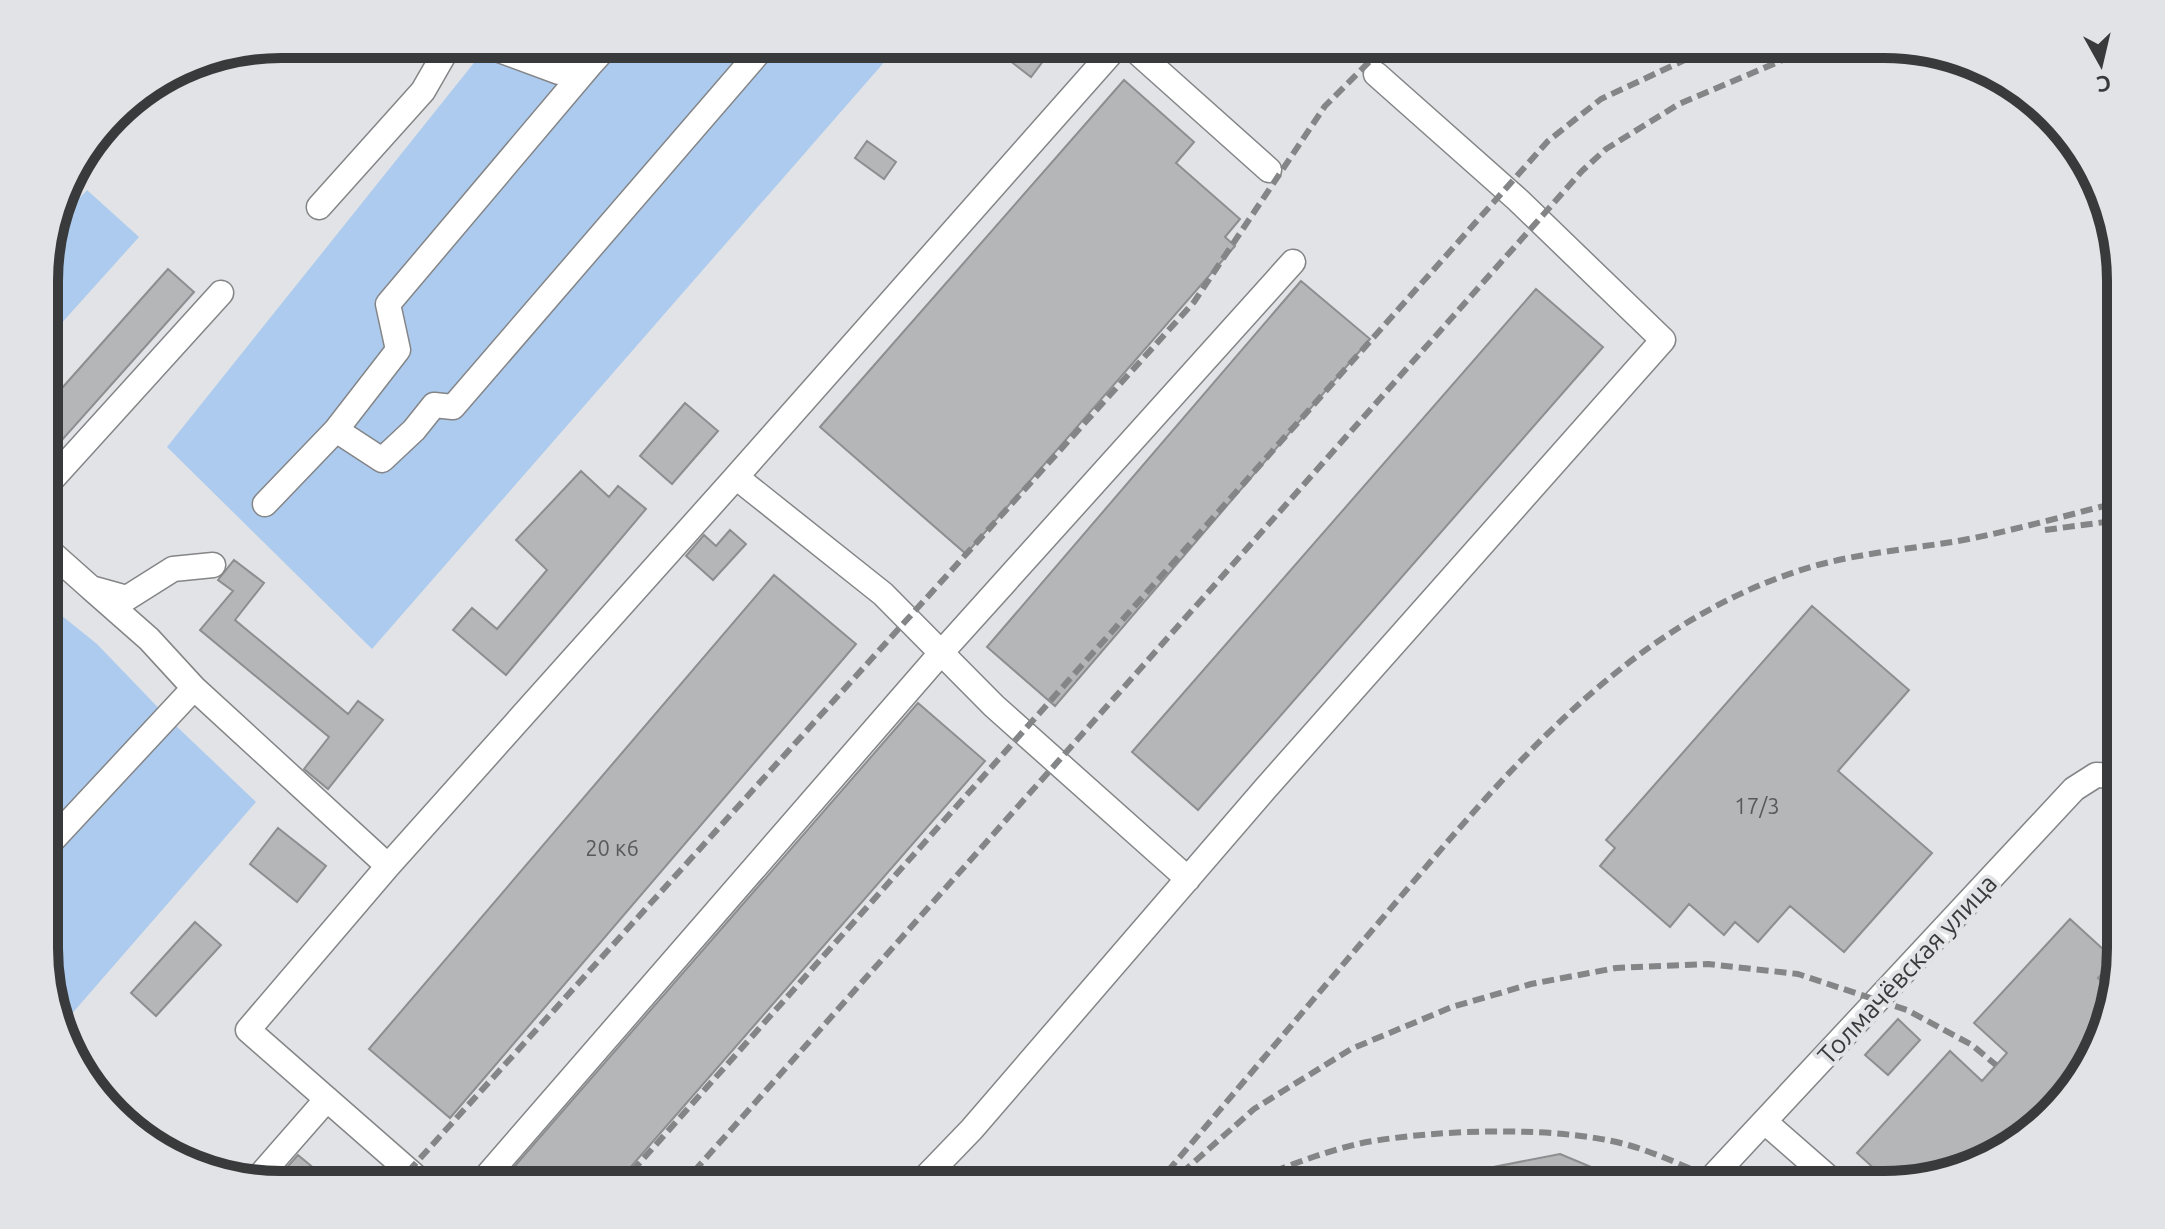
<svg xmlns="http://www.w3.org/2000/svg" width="2165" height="1229" font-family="Ubuntu,sans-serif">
  <rect width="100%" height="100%" fill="#e2e3e6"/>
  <!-- green -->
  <path fill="#adcbee" d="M489 44H900L372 649 167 447Z
    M87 190 139 237 50 336 46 332V250L53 227Z
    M46 603 97 644 172 722 256 802 63 1024 46 979Z"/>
  <!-- building -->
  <path fill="#b4b6b8" stroke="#8c8e90" stroke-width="2" d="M988 44H1056L1031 77Z
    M1124 80 1194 142 1176 163 1240 219 1225 237 1235 246 966 554 820 427Z
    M867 141 896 162 884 179 855 158Z
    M168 269 194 292 46 458V406Z
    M1301 281 1370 339 1055 706 987 647Z
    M1536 289 1603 347 1198 810 1132 752Z
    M685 403 718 431 672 484 640 456Z
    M581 471 609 497 618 486 646 509 506 675 453 630 472 608 497 629 547 570 516 540Z
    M730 530 746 544 713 580 686 556 704 535 716 546Z
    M234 560 264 583 235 620 348 714 358 701 383 720 328 789 304 769 329 737 200 630 233 591 218 580Z
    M774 575 856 644 450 1118 369 1049Z
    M1812 606 1909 690 1838 771 1932 853 1844 952 1790 906 1758 942 1735 922 1724 935 1689 904 1670 927 1600 866 1615 848 1606 840Z
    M918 703 985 761 615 1185H535L514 1167Z
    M278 828 326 866 297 902 250 864Z
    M2070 919 2115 960 2098 978 2112 991 2090 1066 2015 1145 1899 1185H1867L1878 1172 1857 1153 1950 1051 1982 1081 2007 1053 1974 1023Z
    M195 922 221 945 156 1016 131 993Z
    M1898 1019 1920 1040 1888 1075 1865 1055Z
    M1560 1154 1634 1185H1443L1442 1177Z
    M298 1155 334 1185 273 1183Z
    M1412 1168 1426 1185H1382Z"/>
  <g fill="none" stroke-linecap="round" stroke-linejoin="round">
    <defs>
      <path id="minor" d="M483 44 559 72 589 66 609 44
        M1128 44 1269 170
        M319 207 423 91 450 44
        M336 430 382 460 414 430 434 405 453 407 766 44
        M736 477 1119 44
        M46 486 221 293
        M265 504 336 430 398 350 388 304 589 66
        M46 548 91 588 127 598 173 569 213 565
        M91 588 149 639 194 688 388 866 248 1030 425 1185
        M46 847 194 688
        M388 866 736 477 883 594 994 706 1188 879
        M1765 1122 1837 1185
        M257 1179 327 1099
        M479 1185 941 653 1293 262
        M918 1185 972 1129 1265 789 1663 340 1518 200 1376 74
        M1705 1185 2074 789 2096 775 2120 776"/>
    </defs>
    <!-- minor casing -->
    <use href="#minor" stroke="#848587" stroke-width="27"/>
    <!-- minor -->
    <use href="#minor" stroke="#fff" stroke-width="24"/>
    <!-- rail -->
    <path stroke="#848587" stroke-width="6" stroke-dasharray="12 6" stroke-linecap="butt" d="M2045 530 2120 520
      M396 1185 1194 302 1325 106 1387 44
      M620 1185 1548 141 1601 99 1719 44
      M682 1185 1582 171 1606 149 1679 104 1804 51 1848 44
      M1156 1185C1231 1097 1305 1009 1380 921 1497 784 1616 632 1795 572 1847 554 1904 550 1958 541 2013 531 2067 515 2120 502
      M1168 1185 1254 1109 1351 1049 1452 1007 1531 984 1616 968 1708 964 1798 974 1907 1010 1972 1045 1996 1065
      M1241 1185C1280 1169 1321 1152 1362 1143 1437 1129 1569 1124 1641 1149 1670 1159 1698 1172 1725 1185"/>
  </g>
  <g text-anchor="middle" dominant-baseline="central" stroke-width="8" stroke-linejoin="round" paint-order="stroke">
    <!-- number labels -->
    <g font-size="22" fill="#58595a">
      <text x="1757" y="805">17/3</text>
      <text x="612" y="847">20 к6</text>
    </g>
    <!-- street labels -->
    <g font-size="26" fill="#393a3b" stroke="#e2e3e6">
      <text transform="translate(1907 969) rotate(-47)">Толмачёвская улица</text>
    </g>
  </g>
  <!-- crop -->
  <path d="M0 0H2165V1229H0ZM281 58H1884A223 223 0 0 1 2107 281V948A223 223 0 0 1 1884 1171H281A223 223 0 0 1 58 948V281A223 223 0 0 1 281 58Z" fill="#e2e3e6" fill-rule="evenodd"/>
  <path fill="none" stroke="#393a3b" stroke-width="10" d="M281 58H1884A223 223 0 0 1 2107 281V948A223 223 0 0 1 1884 1171H281A223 223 0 0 1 58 948V281A223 223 0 0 1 281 58Z"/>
  <!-- north arrow -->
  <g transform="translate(2101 64) rotate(172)" stroke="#e2e3e6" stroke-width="6" paint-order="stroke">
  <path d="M0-6L14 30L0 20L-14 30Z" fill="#393a3b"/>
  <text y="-12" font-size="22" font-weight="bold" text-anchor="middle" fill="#393a3b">С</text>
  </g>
</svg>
